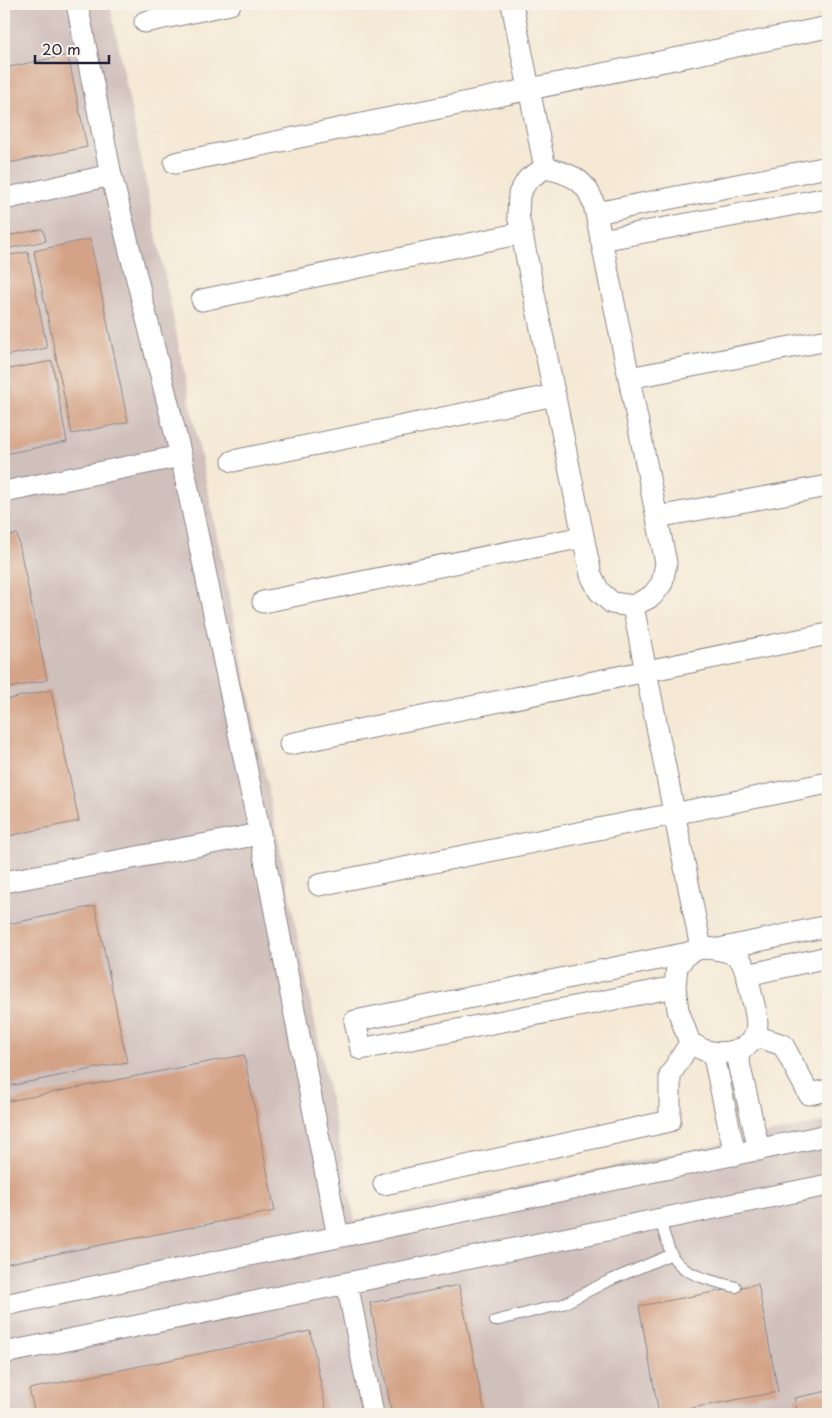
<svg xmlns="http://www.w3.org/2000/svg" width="832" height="1418" font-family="'Playpen Sans',sans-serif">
  <rect width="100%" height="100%" fill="#f7f3e8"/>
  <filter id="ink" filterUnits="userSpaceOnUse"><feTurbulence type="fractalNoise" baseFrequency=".02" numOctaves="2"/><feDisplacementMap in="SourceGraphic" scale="10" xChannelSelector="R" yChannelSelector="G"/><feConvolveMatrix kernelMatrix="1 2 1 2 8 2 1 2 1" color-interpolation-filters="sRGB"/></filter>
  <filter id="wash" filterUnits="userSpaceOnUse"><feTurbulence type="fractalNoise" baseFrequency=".0096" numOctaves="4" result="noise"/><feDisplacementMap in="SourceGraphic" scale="20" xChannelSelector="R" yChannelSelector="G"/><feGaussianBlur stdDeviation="1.12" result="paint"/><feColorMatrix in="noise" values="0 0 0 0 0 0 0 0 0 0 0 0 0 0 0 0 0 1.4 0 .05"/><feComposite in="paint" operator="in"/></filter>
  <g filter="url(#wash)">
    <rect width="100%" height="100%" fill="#f5e9d5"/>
    <!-- industrial -->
    <path fill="#d0c0bc" d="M4 4H110L355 1221 828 1121V1414H4Z"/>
    <g id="blocks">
      <!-- building -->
      <path fill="#d4a387" d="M68 55 87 147 4 164V68Z
        M43 229 46 241 10 248 7 236Z
        M90 239 128 422 72 434 34 251Z
        M28 252 47 348 4 356V256Z
        M52 361 67 442 4 454V370Z
        M17 534 47 680 4 689V537Z
        M51 690 79 821 4 837V700Z
        M95 906 127 1062 4 1087V925Z
        M244 1055 275 1211 4 1264V1102Z
        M758 1284 778 1392 659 1414 639 1306Z
        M459 1285 485 1414H392L370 1303Z
        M310 1331 327 1414H35L29 1389Z
        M828 1391V1414H798L794 1398Z
        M776 1410 777 1414H754L753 1413Z"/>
    </g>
  </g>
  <g filter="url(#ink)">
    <use href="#blocks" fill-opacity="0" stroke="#8c8688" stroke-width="1"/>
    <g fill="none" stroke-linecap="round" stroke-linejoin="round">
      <defs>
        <path id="lane" d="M660 1219C663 1230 666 1242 671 1253 681 1276 714 1281 736 1287
          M495 1321 563 1304 606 1282 672 1254"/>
        <path id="street" d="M77 4 111 175 181 456 260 834 338 1237
          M512 4 545 168
          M145 22 230 4
          M175 163 828 27
          M545 168C574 174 590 182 596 213L666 563 662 583 652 596 633 606 612 603 599 591 591 575 518 215 519 194 528 179Z
          M4 199 111 175
          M596 213 828 167
          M601 240 828 198
          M202 300 522 233
          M629 378 828 340
          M233 461 555 395
          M4 492 181 456
          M657 517 828 486
          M263 602 583 537
          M633 606 701 948
          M290 744 828 634
          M4 882 260 834
          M319 885 828 783
          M701 948C711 948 730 950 738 957 746 965 749 983 751 993 754 1005 760 1023 755 1035 749 1052 719 1056 704 1050 699 1048 695 1045 690 1043L678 1010 675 987 677 966 688 953Z
          M719 949 828 926
          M747 975 828 957
          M675 987 361 1049 355 1021 688 953
          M755 1036 783 1045 809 1094 828 1090
          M736 1050 759 1150
          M713 1052 735 1155
          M384 1184 670 1121V1075L690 1043
          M347 1283 373 1414
          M4 1305 338 1237 828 1135
          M4 1353 828 1185"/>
      </defs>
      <!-- lane casing -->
      <use href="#lane" stroke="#8c8688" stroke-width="12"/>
      <!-- street casing -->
      <use href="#street" stroke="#8c8688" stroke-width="23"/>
      <!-- lane -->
      <use href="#lane" stroke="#fff" stroke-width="10"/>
      <!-- street -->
      <use href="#street" stroke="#fff" stroke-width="21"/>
    </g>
  </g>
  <!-- margin -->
  <rect width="832" height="1418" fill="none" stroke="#f7f3e8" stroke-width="20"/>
  <!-- scale -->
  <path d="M35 55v8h74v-8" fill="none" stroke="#22223b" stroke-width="2.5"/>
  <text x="42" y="55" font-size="15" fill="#22223b" stroke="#f7f3e8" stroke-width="4" paint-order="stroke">20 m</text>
</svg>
